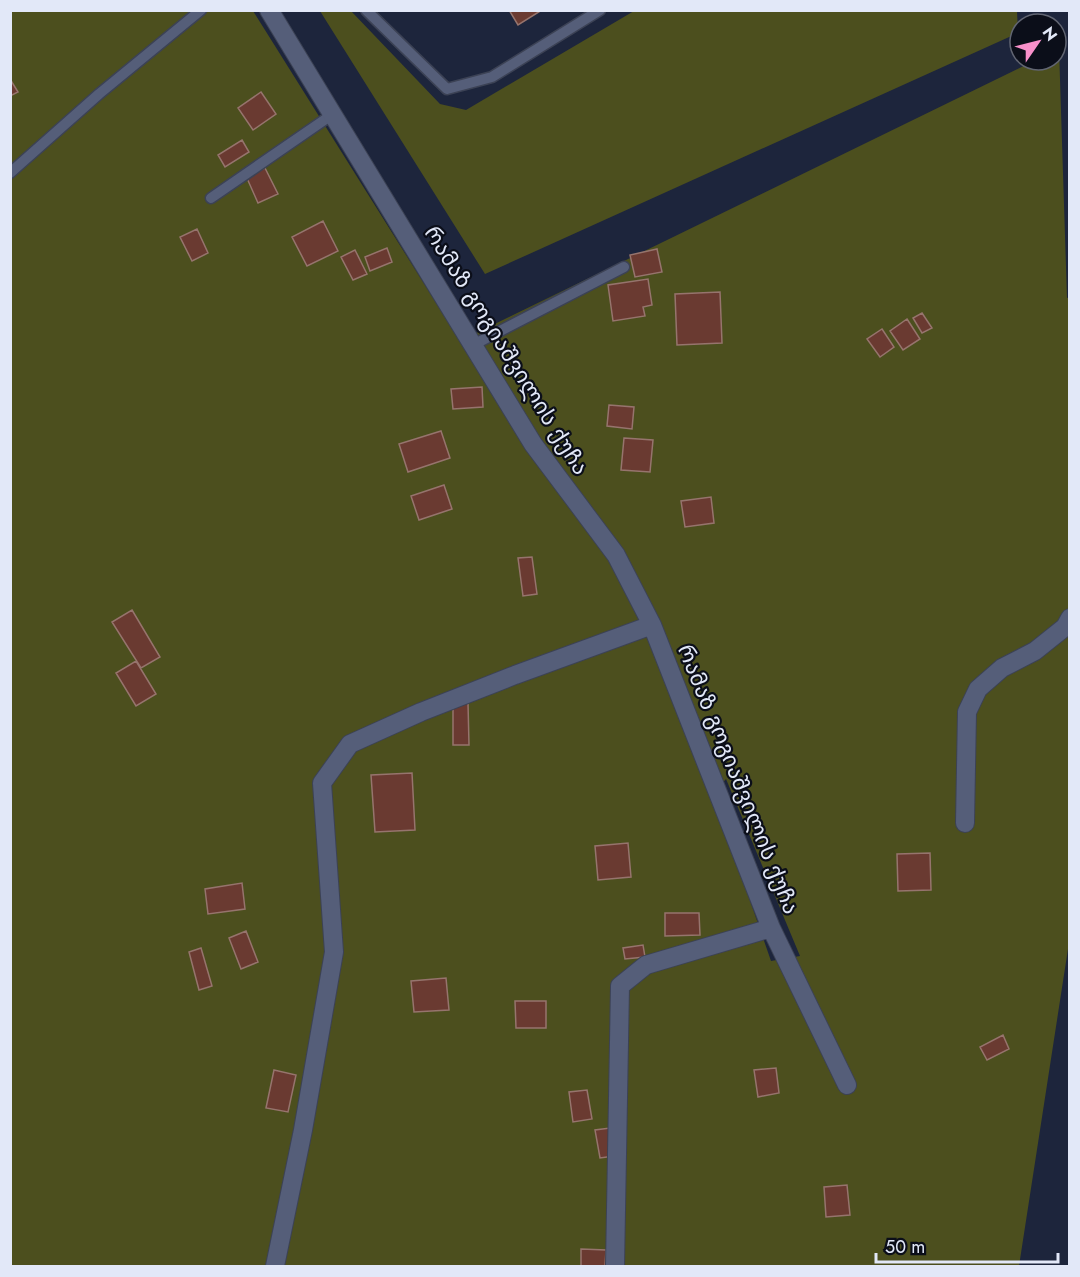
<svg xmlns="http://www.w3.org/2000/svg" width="1080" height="1277" font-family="Jost,'Noto Sans Georgian',sans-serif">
  <rect width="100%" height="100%" fill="#1d253c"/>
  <!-- green -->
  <path fill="#4c4f1e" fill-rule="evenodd" d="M10 11H253L460 341 1036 60H1056V50L1059 48 1067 298 1070 297V936L1019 1266H11ZM726 779 800 956 771 961 713 794Z
    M320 11H351L440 104 466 110 634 11H1017L1018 33 485 274Z"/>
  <!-- building -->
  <path fill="#6a3a31" stroke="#96746d" stroke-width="1.5" d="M509 10H542L518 25Z
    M10 79 18 92 10 96Z
    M261 92 276 114 253 130 238 108Z
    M242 140 249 152 225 167 218 155Z
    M265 168 278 194 258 203 246 176Z
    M323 221 338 251 307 266 292 237Z
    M197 229 208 253 192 261 180 237Z
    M387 248 392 262 370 271 365 257Z
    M657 249 662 272 635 277 630 255Z
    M355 250 367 274 353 280 341 257Z
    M648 279 652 305 643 307 645 316 613 321 608 285Z
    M720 292 722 343 677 345 675 294Z
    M922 313 932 328 922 333 913 318Z
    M907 319 920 339 903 350 890 331Z
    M882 329 894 347 880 357 867 339Z
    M482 387 483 407 453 409 451 389Z
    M609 405 634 407 632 429 607 426Z
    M441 431 450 458 408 472 399 444Z
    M624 438 653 440 650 472 621 470Z
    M444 485 452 509 419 520 411 496Z
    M711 497 714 523 685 527 681 501Z
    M532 557 537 594 523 596 518 558Z
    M132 610 160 657 141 668 112 622Z
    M136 661 156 694 136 706 116 673Z
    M453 703H468L469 745H453Z
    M412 773 415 830 375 832 371 775Z
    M628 843 631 877 598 880 595 846Z
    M930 853 931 890 898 891 897 854Z
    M242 883 245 909 208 914 205 889Z
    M665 913H699L700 935 665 936Z
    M246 931 258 962 241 969 229 938Z
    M643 945 645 957 625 959 623 948Z
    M201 948 212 986 199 990 189 952Z
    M446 978 449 1010 414 1012 411 981Z
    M515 1001H546V1028H516Z
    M1003 1035 1009 1049 987 1060 980 1047Z
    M776 1068 779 1093 758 1097 754 1070Z
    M274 1070 296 1075 288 1112 266 1108Z
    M587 1090 592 1119 573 1122 569 1092Z
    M610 1128 614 1156 600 1158 595 1130Z
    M847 1185 850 1215 826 1217 824 1187Z
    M581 1249 606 1250 605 1266H581Z"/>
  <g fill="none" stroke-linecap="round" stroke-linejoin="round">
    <defs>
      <path id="lane" d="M366 10 447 89 492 77 600 10
        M10 173 99 94 201 10
        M211 198 333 114
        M473 345 624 267"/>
      <path id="street" d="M269 10 533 444 616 555 652 625 771 928 847 1085
        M965 823 967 712 978 689 1002 668 1035 651 1065 627 1070 618
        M275 1266 303 1130 334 952 322 783 350 744 421 712 515 675 652 625
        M615 1266 620 986 646 965 771 928"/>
    </defs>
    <!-- lane casing -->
    <use href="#lane" stroke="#3c4255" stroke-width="13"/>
    <!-- street casing -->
    <use href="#street" stroke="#3c4255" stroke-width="20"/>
    <!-- lane -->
    <use href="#lane" stroke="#555e79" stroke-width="10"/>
    <!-- street -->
    <use href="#street" stroke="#555e79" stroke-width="18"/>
  </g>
  <g text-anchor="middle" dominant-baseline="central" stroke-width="4.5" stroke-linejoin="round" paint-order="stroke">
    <!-- street labels -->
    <g font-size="22" fill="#e2e8f8" stroke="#0b0e19">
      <text transform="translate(507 350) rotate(58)">რამაზ გოგიაშვილის ქუჩა</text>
      <text transform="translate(739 779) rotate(68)">რამაზ გოგიაშვილის ქუჩა</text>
    </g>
  </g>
  <!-- border -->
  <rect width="1080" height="1277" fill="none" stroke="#e2e8f8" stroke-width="24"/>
  <!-- north arrow -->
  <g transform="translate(1038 42) rotate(55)"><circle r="28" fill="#0b0e19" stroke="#616572" stroke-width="1.5"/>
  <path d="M0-4.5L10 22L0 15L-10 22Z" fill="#f890ca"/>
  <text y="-9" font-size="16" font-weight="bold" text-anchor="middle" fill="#e2e8f8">N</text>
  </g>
  <!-- scale -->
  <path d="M876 1253v9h182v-9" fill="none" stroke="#e2e8f8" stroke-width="3"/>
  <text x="885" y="1253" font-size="18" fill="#e2e8f8" stroke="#0b0e19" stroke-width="4.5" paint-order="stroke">50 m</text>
</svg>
